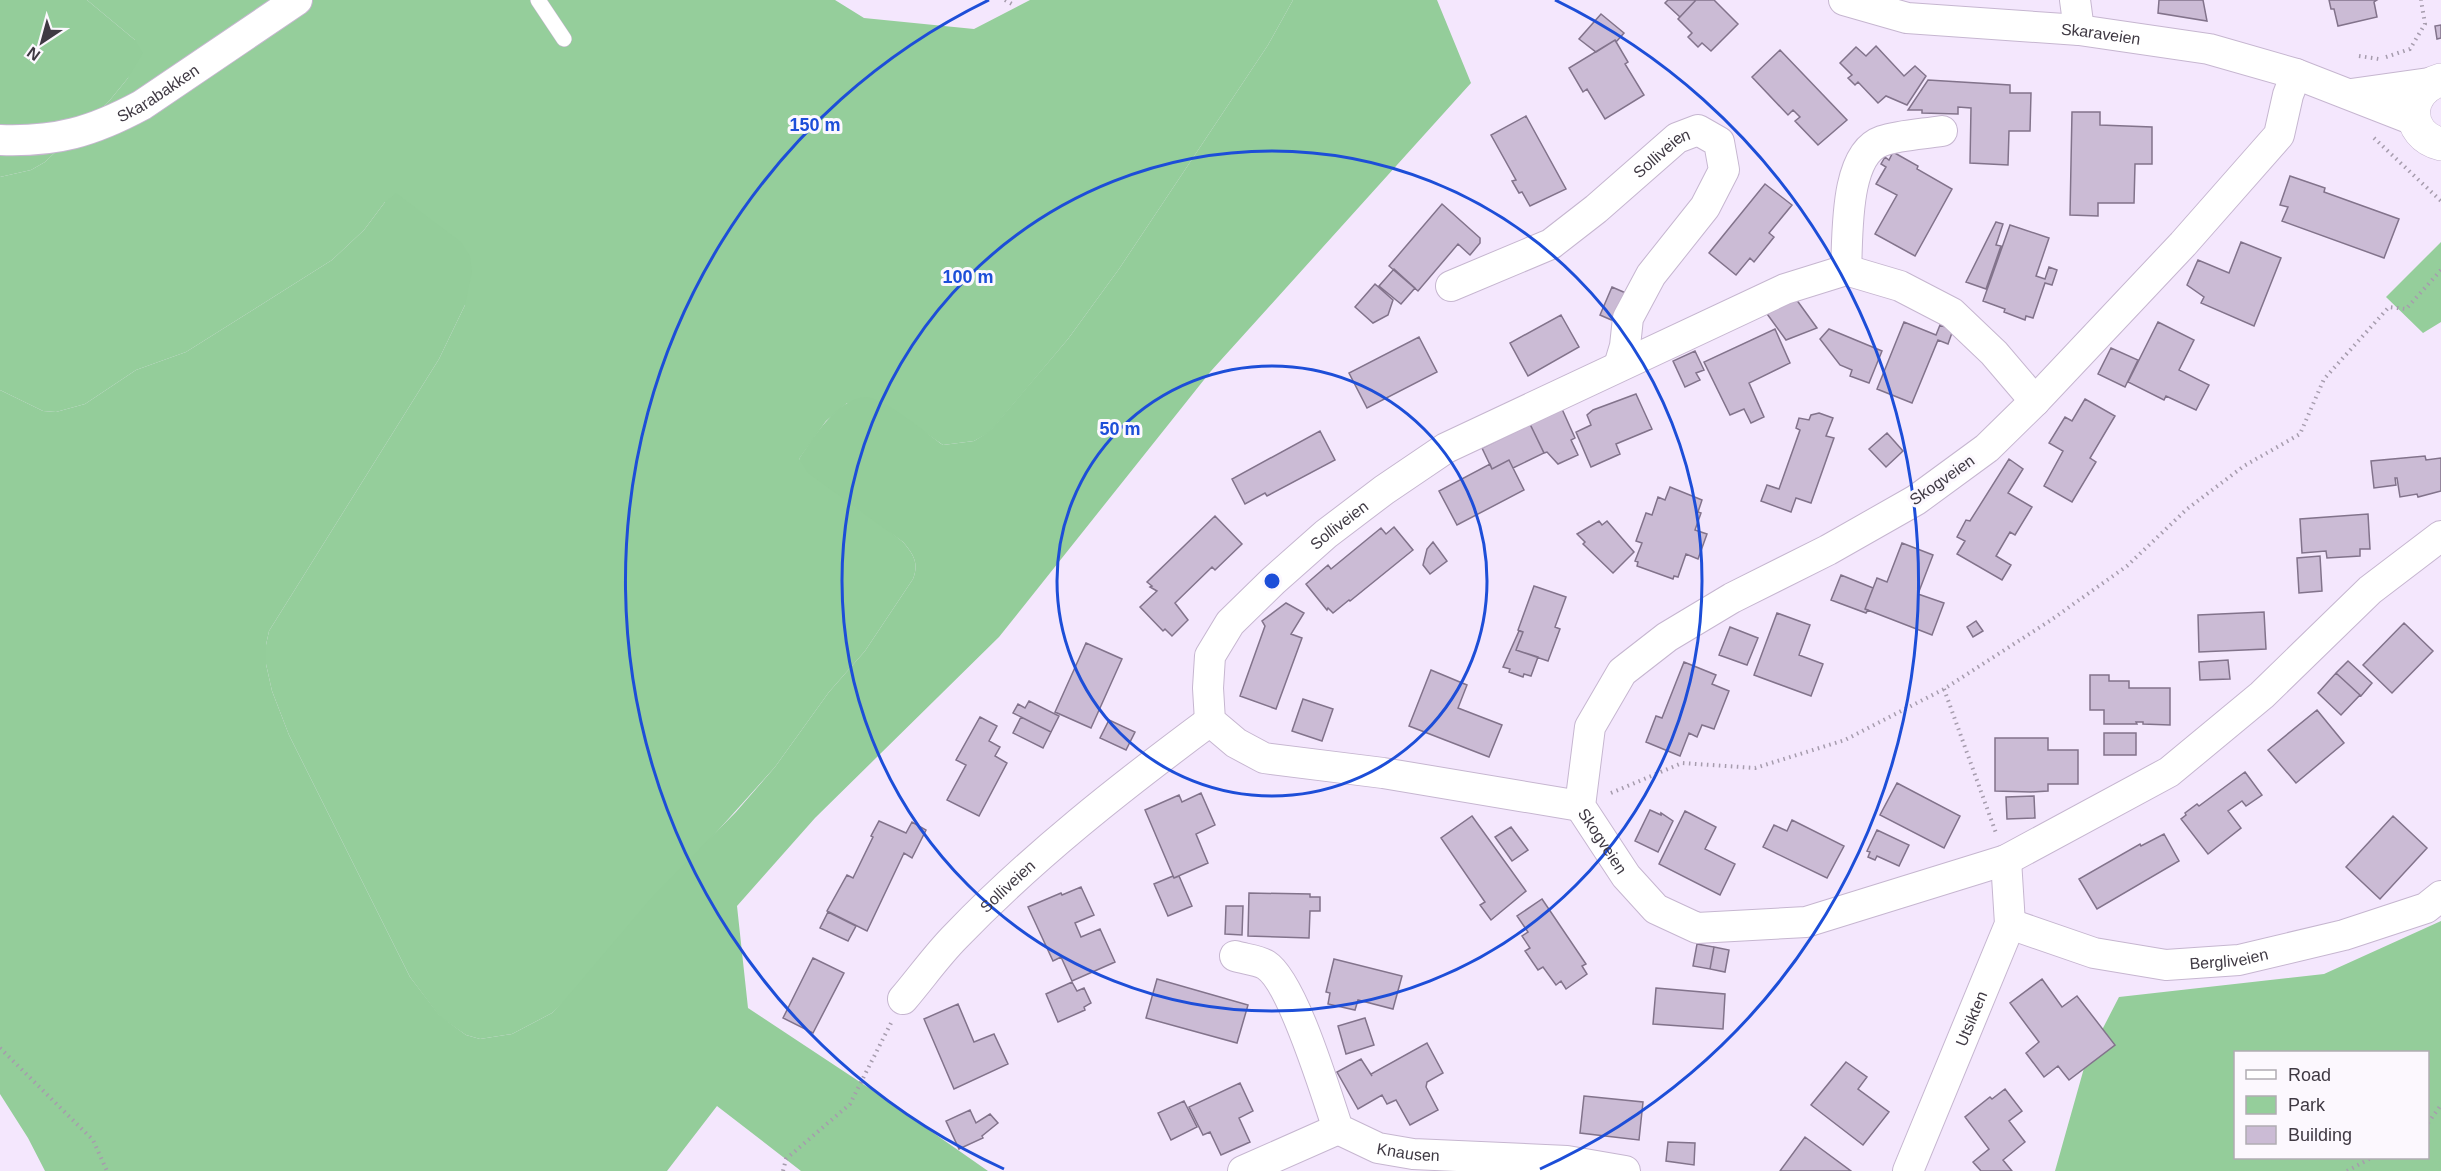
<svg xmlns="http://www.w3.org/2000/svg" width="2441" height="1171" font-family="Helvetica,sans-serif">
  <rect width="100%" height="100%" fill="#f4e7fd"/>
  <!-- green -->
  <path fill="#95ce9b" d="M87 0H835L864 18 974 29 1030 0H1293L1268 45 1119 269 1068 339 990 432 974 441 943 445 881 402 847 403 826 421 799 459 903 542C914 555 919 563 913 579L865 651 829 692 775 767 563 1003 552 1013 512 1034 480 1039 466 1035 440 1017 410 977 289 735 272 691 266 664V645L269 631 439 359 465 305 385 202 364 230 332 260 186 352 136 370 85 404 56 412 43 411 0 390V177L31 170 45 162 110 100 128 78 135 40Z
    M2441 242V322L2423 333 2386 297Z"/>
  <!-- forest -->
  <path fill="#94cd9a" fill-rule="evenodd" d="M0 0H87L135 40 143 53 128 78 110 100 45 162 31 170 0 177Z
    M1293 0H1437L1471 83 1211 371 999 637 815 818 737 906 748 1008 869 1088 988 1171H801L717 1106 667 1171H45L28 1138 0 1094V390L43 411 56 412 85 404 136 370 186 352 332 260 364 230 385 202 396 193 461 242 470 256 472 272 465 305 439 359 269 631 266 645V664L272 691 289 735 410 977 440 1016 466 1035 480 1039 512 1034 552 1013 562 1003 652 897 736 812 775 767 829 692 865 651 913 579C919 563 914 555 903 542L808 473 799 459C813 438 837 399 865 397 883 396 927 434 943 445L974 441 990 431 1068 339 1119 269 1268 45Z
    M2441 921V1171H2055L2086 1061 2119 997 2324 974ZM2236 1052H2428V1158H2236Z"/>
  <!-- building -->
  <path fill="#cbbbd5" stroke="#82738b" stroke-width="1.5" d="M1668 0H1696L1680 17 1665 3Z
    M1696 0H1714L1738 24 1711 51 1702 43 1698 47 1688 37 1692 33 1678 19Z
    M2159 0H2203L2207 21 2158 13Z
    M2329 0H2377L2374 2 2377 17 2338 26 2334 9H2331Z
    M1601 14 1624 33 1616 42 1615 40 1596 52 1579 39Z
    M2441 25V38L2437 39 2435 26Z
    M1615 40 1628 62 1625 64 1644 95 1605 119 1587 89 1583 92 1569 68Z
    M1876 46 1904 76 1915 66 1926 76 1907 105 1886 96 1878 103 1858 82 1855 85 1848 78 1852 75 1840 63 1856 47 1866 56Z
    M1780 50 1847 120 1818 145 1795 121 1800 117 1793 110 1788 115 1752 77Z
    M1928 80 2010 85V93H2031L2030 131H2009L2008 165 1970 163 1971 108 1958 107V114L1922 113V110H1908Z
    M2072 112H2100V125L2152 127V164H2135L2134 203H2098V216L2070 215Z
    M1526 116 1566 189 1530 206 1522 192 1519 193 1512 181 1516 180 1491 135Z
    M1893 152 1918 166 1917 169 1952 189 1915 256 1875 234 1897 195 1876 184 1886 167 1881 164 1885 157 1889 160Z
    M2290 176 2325 188 2324 192 2399 219 2384 258 2282 221 2288 207 2280 205Z
    M1765 184 1792 205 1769 233 1774 237 1754 262 1750 258 1736 275 1709 253Z
    M1442 204 1480 238V243L1470 255 1458 244 1418 291 1389 266Z
    M1996 222 2003 224 1996 245 2001 246 1986 289 1966 282Z
    M2010 225 2049 238 2036 276 2045 279 2049 267 2057 270 2052 285 2045 283 2033 318 2026 316 2025 320 2004 312 2005 309 1983 301Z
    M2241 242 2281 258 2254 326 2201 303 2204 297 2187 285 2198 260 2229 273Z
    M1394 269 1415 288 1401 304 1379 286Z
    M1375 284 1393 300 1388 315 1373 323 1355 307Z
    M1612 287 1628 294 1616 322 1600 315Z
    M1796 299 1817 328 1786 340 1765 311Z
    M1561 315 1579 347 1528 376 1510 343Z
    M1904 322 1936 335 1940 325 1953 330 1948 344 1938 340 1912 403 1877 389Z
    M2158 322 2194 340 2179 370 2209 385 2196 410 2166 396 2164 400 2128 382Z
    M1775 329 1790 363 1749 383 1764 417 1751 423 1744 409 1730 415 1704 362Z
    M1829 329 1882 351 1869 383 1850 376 1852 370 1840 365 1820 339Z
    M1419 337 1437 372 1367 408 1349 373Z
    M2111 348 2138 360 2125 387 2098 374Z
    M1695 351 1704 370 1696 373 1700 380 1685 387 1673 361Z
    M1636 394 1652 429 1616 444 1620 454 1591 467 1576 432 1591 425 1587 415 1593 410Z
    M2085 399 2115 416 2090 458 2096 462 2072 502 2044 486 2063 451 2049 443 2065 417 2072 421Z
    M1562 409 1575 438 1571 440 1578 455 1558 464 1547 452 1544 453 1530 424Z
    M1819 413 1833 418 1826 436 1834 438 1811 503 1796 498 1791 512 1761 501 1767 485 1779 489 1800 430 1796 428 1799 418 1809 420 1811 415Z
    M1530 424 1544 453 1513 468 1509 460 1492 469 1482 448Z
    M1320 431 1335 460 1267 496 1265 493 1245 504 1232 479Z
    M1887 433 1903 451 1886 467 1869 449Z
    M2425 456 2426 460 2441 458V491L2418 497 2417 494 2400 497 2397 478H2395L2396 485 2374 488 2371 461Z
    M2009 459 2023 469 2008 493 2032 507 2015 535 2010 532 1996 556 2011 565 2002 580 1957 554 1965 541 1957 537 1966 520 1970 521Z
    M1509 460 1524 490 1457 525 1439 491 1490 464 1492 469Z
    M1670 487 1702 500 1698 512 1701 513 1695 530 1707 534 1698 559 1686 554 1678 577 1674 576 1673 579 1637 566 1638 562 1635 561 1642 543 1636 541 1646 513 1652 515 1658 497 1665 500Z
    M2368 514 2370 549H2360V556L2327 558 2326 551 2302 553 2300 519Z
    M1215 516 1242 544 1215 570 1212 567 1175 603 1188 620 1172 636 1165 629 1163 631 1140 607 1157 591 1150 587 1152 586 1147 582Z
    M1599 521 1602 525 1607 521 1634 552 1613 573 1583 544 1585 542 1577 534Z
    M1394 527 1413 550 1350 601 1349 600 1333 613 1328 608 1327 610 1306 584 1328 565 1331 569 1381 528 1386 534Z
    M1433 542 1447 561 1430 574 1423 565 1427 549Z
    M1902 543 1933 555 1918 594 1944 603 1932 635 1865 609 1877 578 1887 582Z
    M2320 556 2322 591 2299 593 2297 558Z
    M1841 575 1873 588 1865 609 1868 610 1866 613 1831 600Z
    M1534 586 1566 597 1555 627 1560 629 1548 661 1516 650 1523 632 1518 630Z
    M1286 603 1304 613 1291 634 1302 638 1276 709 1240 696 1265 626 1262 621Z
    M2264 612 2266 649 2199 652 2198 615Z
    M1777 613 1810 625 1799 655 1823 664 1811 696 1754 675Z
    M1976 621 1983 631 1973 637 1967 627Z
    M2404 623 2433 651 2392 693 2363 665Z
    M1730 627 1758 638 1747 665 1719 655Z
    M1519 631 1523 632 1516 650 1538 657 1531 676 1524 674 1523 677 1509 672 1510 669 1503 667Z
    M1086 643 1122 659 1091 728 1055 712Z
    M2228 660 2230 679 2200 680 2199 662Z
    M2348 661 2372 683 2361 696 2336 673Z
    M1684 662 1716 675 1712 684 1729 691 1714 729 1702 725 1697 737 1689 733 1680 756 1646 742 1656 716 1662 718Z
    M1431 670 1467 685 1458 708 1502 725 1489 757 1409 726Z
    M2336 673 2360 695 2341 715 2318 693Z
    M2090 675H2109V681H2129V688H2170V725L2143 724V722H2136L2137 724H2104V710H2090Z
    M1303 699 1333 709 1322 741 1292 731Z
    M1029 701 1059 716 1051 732 1013 713 1018 704 1025 708Z
    M2317 710 2344 743 2296 783 2268 750Z
    M980 717 997 726 989 741 1000 747 995 756 1007 763 979 816 947 800 966 765 956 760Z
    M1021 717 1051 732 1043 748 1013 733Z
    M1109 720 1135 732 1126 750 1100 738Z
    M2104 733H2136V755H2104Z
    M1995 738H2048V750H2078V784H2048V791L2031 792 1995 791Z
    M2245 772 2262 795 2246 806 2242 801 2228 811 2241 828 2208 854 2181 819 2186 815 2185 813 2197 804 2199 806Z
    M1897 783 1960 816 1944 848 1880 815Z
    M1201 793 1215 825 1196 834 1208 863 1174 878 1145 810 1179 795 1182 802Z
    M2034 796 2035 818 2007 819 2006 797Z
    M1650 810 1661 815V813L1673 821 1658 852 1635 841Z
    M1685 811 1716 827 1705 849 1735 864 1720 895 1659 864Z
    M1472 816 1526 891 1491 920 1480 905 1485 902 1441 838Z
    M2393 816 2427 848 2380 899 2346 867Z
    M1792 820 1844 846 1827 878 1763 847 1774 825 1787 831Z
    M879 821 906 833 912 822 926 830 912 858 904 853 867 931 827 911 847 875 853 878 873 837 871 836Z
    M1511 827 1528 850 1512 861 1495 837Z
    M1877 830 1909 845 1899 866 1877 856 1875 860 1868 857 1870 852 1867 851Z
    M2164 834 2179 861 2097 909 2079 879 2140 844 2141 846Z
    M1173 876 1174 878 1179 876 1192 906 1168 916 1154 884Z
    M1081 887 1094 915 1075 923 1081 937 1100 929 1115 962 1072 981 1061 957 1053 961 1028 907 1061 893 1062 895Z
    M1249 893 1310 894V897H1320V911H1310L1309 938 1248 936Z
    M1542 899 1586 964 1582 966 1587 974 1566 989 1561 981 1556 985 1543 967 1538 970 1525 951 1530 948 1522 936 1528 932 1517 916Z
    M1226 906H1243L1242 935 1225 934Z
    M828 912 856 926 848 941 820 928Z
    M1697 944 1714 947 1710 969 1693 966Z
    M1714 947 1729 950 1725 972 1710 969Z
    M813 958 844 973 813 1033 783 1018Z
    M1334 959 1402 976 1393 1009 1358 1000 1355 1010 1328 1004 1330 993 1326 992Z
    M1157 979 1248 1005 1237 1043 1146 1018Z
    M2042 979 2062 1007 2077 996 2115 1045 2069 1080 2058 1066 2044 1077 2026 1053 2039 1042 2010 1003Z
    M1072 982 1077 991 1084 988 1091 1003 1084 1007 1085 1010 1058 1022 1046 994Z
    M1656 988 1725 994 1723 1029 1653 1024Z
    M958 1004 974 1042 994 1034 1008 1064 954 1089 924 1019Z
    M1365 1018 1374 1045 1346 1054 1338 1026Z
    M1427 1043 1443 1073 1427 1082 1426 1087 1438 1110 1410 1125 1396 1100 1387 1104 1382 1095 1358 1109 1337 1072 1361 1059 1372 1076 1371 1074Z
    M1846 1062 1867 1077 1858 1089 1889 1112 1863 1145 1811 1105Z
    M1240 1083 1253 1111 1239 1118 1250 1142 1221 1155 1210 1132 1203 1135 1189 1107Z
    M2005 1089 2022 1111 2009 1121 2025 1142 2003 1160 2012 1171H1981L1973 1162 1989 1149 1965 1117 1990 1097 1992 1099Z
    M1584 1096 1643 1102 1639 1140 1580 1133Z
    M1184 1101 1197 1127 1171 1140 1158 1113Z
    M970 1110 976 1123 990 1114 998 1123 982 1136 983 1138 959 1149 946 1121Z
    M1805 1137 1851 1171H1780Z
    M1668 1142 1695 1143 1694 1165 1666 1161Z"/>
  <g fill="none" stroke-linecap="round" stroke-linejoin="round">
    <defs>
      <path id="service" d="M538 0 564 39"/>
      <g id="minor">
        <path id="s1" d="M1844 0 1907 18 2079 30 2209 49 2296 74 2414 120"/>
        <path d="M2075 0 2079 30"/>
        <path id="s2" d="M2296 74 2288 95 2279 135 2183 244 2035 401 1987 448 1916 500 1828 550 1732 598 1667 637 1622 672 1590 727 1580 806 1626 876 1656 909 1697 928 1806 922 2006 860 2169 772 2262 695 2370 590 2441 536"/>
        <path d="M2351 94 2429 83"/>
        <path id="s3" d="M0 140C56 142 92 132 142 105L297 0"/>
        <path d="M1846 270C1848 236 1844 154 1882 141 1900 135 1923 134 1942 131"/>
        <path id="s4" d="M1451 286 1551 244 1596 209 1677 138 1698 130 1719 142 1724 170 1705 207 1651 275 1628 318 1625 346 1619 366"/>
        <path id="s5" d="M1580 806 1383 773 1264 758 1236 743 1210 721 1208 688 1210 656 1230 623 1273 581 1326 534 1384 490 1446 448 1785 289 1846 270 1900 286 1952 313 1994 353 2035 401"/>
        <path id="s6" d="M2010 924 2094 953 2166 965 2239 960 2344 935 2426 908 2441 896"/>
        <path id="s7" d="M1235 956C1244 959 1258 960 1266 965 1293 982 1327 1097 1338 1129L1378 1148 1413 1154 1567 1161 1625 1171"/>
        <path id="s8" d="M903 999C921 978 937 955 956 936 1033 856 1121 787 1210 721"/>
        <path d="M1243 1171 1338 1129"/>
        <path id="s9" d="M1908 1171 2010 924 2006 860"/>
      </g>
      <path id="tertiary" d="M2441 80C2405 90 2404 135 2441 144"/>
    </defs>
    <!-- service casing -->
    <use href="#service" stroke="#c6b6d0" stroke-width="16"/>
    <!-- minor casing -->
    <use href="#minor" stroke="#c6b6d0" stroke-width="32"/>
    <!-- tertiary casing -->
    <use href="#tertiary" stroke="#c6b6d0" stroke-width="34"/>
    <!-- path -->
    <path stroke="#a69cad" stroke-width="4" stroke-dasharray="1.5 4.5" stroke-linecap="butt" d="M1005 0 1012 4
      M2359 56 2379 59
      M2386 57 2410 49 2425 24 2421 0
      M2374 138 2441 201
      M1944 689 1996 833
      M1611 793 1682 763 1755 768 1845 740 1944 689 2051 620 2127 566 2187 509 2244 466 2300 434 2324 379 2389 307 2406 309 2441 270
      M0 1048 93 1140 107 1171
      M2428 1123 2441 1105
      M783 1171 786 1159 850 1104 891 1023
      M2347 1171 2371 1158"/>
    <!-- service -->
    <use href="#service" stroke="#fff" stroke-width="15"/>
    <!-- minor -->
    <use href="#minor" stroke="#fff" stroke-width="30"/>
    <!-- tertiary -->
    <use href="#tertiary" stroke="#fff" stroke-width="33"/>
  </g>
  <!-- distance rings -->
  <g fill="none" stroke="#1d4ed8" stroke-width="3">
    <circle cx="1272" cy="581" r="215"/>
    <circle cx="1272" cy="581" r="430"/>
    <path d="M1004 1169A646 646 0 0 1 989 0M1555 0A646 646 0 0 1 1540 1169"/>
  </g>
  <g text-anchor="middle" dominant-baseline="central" stroke-width="6" stroke-linejoin="round" paint-order="stroke">
    <!-- street labels -->
    <g font-size="16" fill="#3f3943" stroke="#fcf8fe">
      <text stroke="none"><textPath href="#s1" startOffset="260">Skaraveien</textPath></text>
      <text stroke="none"><textPath href="#s3" startOffset="168">Skarabakken</textPath></text>
      <text stroke="none"><textPath href="#s4" startOffset="252">Solliveien</textPath></text>
      <text transform="translate(1942 480) rotate(-35)">Skogveien</text>
      <text stroke="none"><textPath href="#s5" startOffset="636">Solliveien</textPath></text>
      <text stroke="none"><textPath href="#s2" startOffset="1106">Skogveien</textPath></text>
      <text stroke="none"><textPath href="#s8" startOffset="154">Solliveien</textPath></text>
      <text stroke="none"><textPath href="#s6" startOffset="225">Bergliveien</textPath></text>
      <text stroke="none"><textPath href="#s9" startOffset="165">Utsikten</textPath></text>
      <text stroke="none"><textPath href="#s7" startOffset="288">Knausen</textPath></text>
    </g>
  </g>
  <circle cx="1272" cy="581" r="9" fill="#1d4ed8" stroke="#fcf8fe" stroke-width="3"/>
  <g font-size="18" text-anchor="middle" font-weight="bold" fill="#1d4ed8" stroke="#fcf8fe" stroke-width="6" stroke-linejoin="round" paint-order="stroke">
    <text x="815" y="131">150 m</text>
    <text x="968" y="283">100 m</text>
    <text x="1120" y="435">50 m</text>
  </g>
  <!-- legend -->
  <rect x="2234" y="1051" width="195" height="108" fill="#fcf8fe" stroke="#b0acb3" stroke-width="1.5"/>
  <rect x="2246" y="1070" width="30" height="9" fill="#ffffff" stroke="#b0acb3" stroke-width="1.5"/>
  <text x="2288" y="1081" font-size="18" fill="#3f3943">Road</text>
  <rect x="2246" y="1096" width="30" height="18" fill="#95ce9b" stroke="#b0acb3" stroke-width="1.5"/>
  <text x="2288" y="1111" font-size="18" fill="#3f3943">Park</text>
  <rect x="2246" y="1126" width="30" height="18" fill="#cbbbd5" stroke="#b0acb3" stroke-width="1.5"/>
  <text x="2288" y="1141" font-size="18" fill="#3f3943">Building</text>
  <!-- north arrow -->
  <g transform="translate(42 42) rotate(216)" stroke="#fcf8fe" stroke-width="4.5" paint-order="stroke">
  <path d="M0-4.5L10 22L0 15L-10 22Z" fill="#3f3943"/>
  <text y="-9" font-size="16" font-weight="bold" text-anchor="middle" fill="#3f3943">N</text>
  </g>
</svg>
